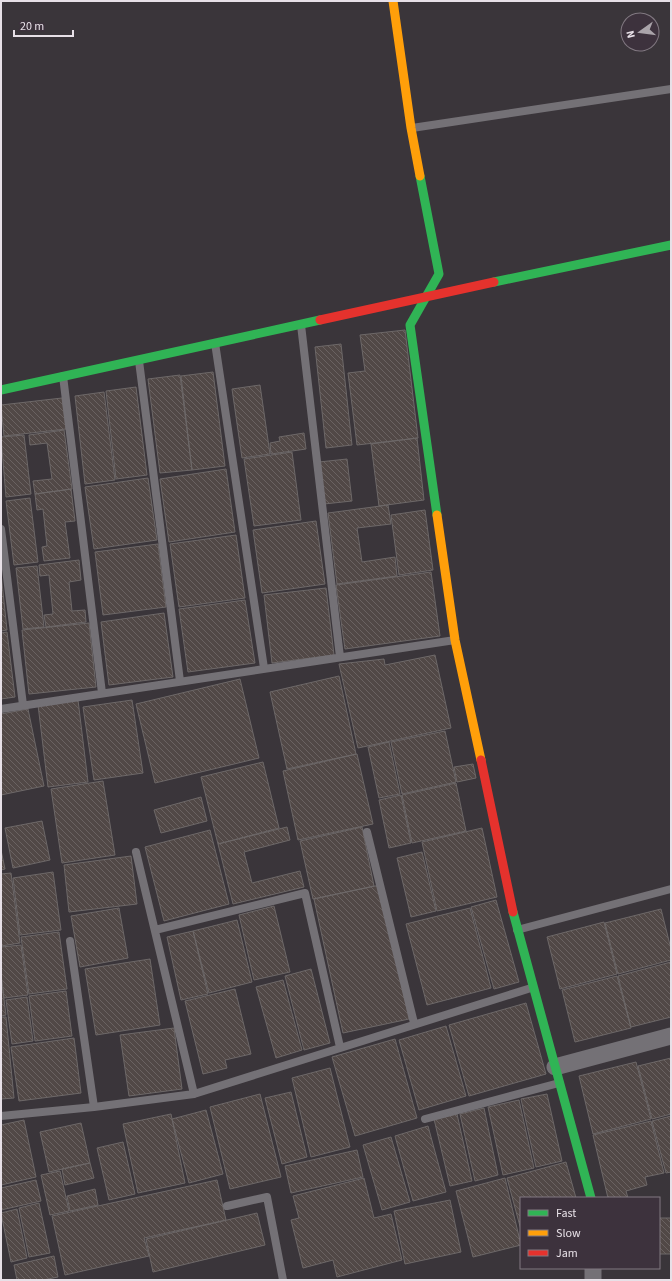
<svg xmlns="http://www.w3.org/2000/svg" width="672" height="1281" font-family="'Source Sans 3',sans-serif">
  <defs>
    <pattern id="building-back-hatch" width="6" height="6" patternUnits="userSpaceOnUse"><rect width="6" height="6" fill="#514846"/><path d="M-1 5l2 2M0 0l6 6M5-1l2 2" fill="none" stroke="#6a6261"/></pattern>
  </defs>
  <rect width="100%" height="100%" fill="#3a353a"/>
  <!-- building -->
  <path fill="url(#building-back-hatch)" stroke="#6d6868" d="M405 330 418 438 357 445 348 373 365 371 360 335Z
    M341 344 352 445 326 448 315 347Z
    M213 372 225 466 192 470 181 376Z
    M180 375 192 470 160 473 148 379Z
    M260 385 270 454 242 458 232 389Z
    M136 387 147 475 116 479 106 391Z
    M104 392 115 480 85 484 75 396Z
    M62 398 66 429 4 436 1 405Z
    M64 430 72 489 35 494 33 481 52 479 47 443 30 445 29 435Z
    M304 433 306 449 271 454 270 443 280 441 279 437Z
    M24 435 31 494 6 497 1 437Z
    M417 438 424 500 379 506 371 444Z
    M292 452 301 520 254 526 244 459Z
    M347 459 352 501 324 504 319 462Z
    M226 469 235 532 169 542 160 479Z
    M148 478 157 540 94 549 85 487Z
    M71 489 75 521 65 522 70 558 44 561 42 547 47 546 43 509 37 510 35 494Z
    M30 498 38 562 14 565 6 501Z
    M388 505 391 524 357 528 362 562 395 557 397 576 337 584 328 513Z
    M425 510 433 570 399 575 391 515Z
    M316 521 325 584 262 593 253 530Z
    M236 535 245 598 179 607 170 544Z
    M158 544 166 607 103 615 95 552Z
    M79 560 81 580 69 582 72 611 85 610 86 622 46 627 44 615 53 614 49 575 40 576 39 565Z
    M37 566 44 627 23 629 16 568Z
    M431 572 440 636 345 649 336 585Z
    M1 573 7 630 1 631Z
    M326 588 334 655 272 663 264 595Z
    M245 600 255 663 188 672 179 609Z
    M164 613 173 677 109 685 101 622Z
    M89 623 96 687 29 694 22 630Z
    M7 632 15 697 1 699V633Z
    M435 655 451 728 358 748 339 664 384 659 385 665Z
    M339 676 356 754 287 769 270 692Z
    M240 679 259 758 155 783 136 704Z
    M78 700 88 782 48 787 38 705Z
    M132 700 143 773 94 780 83 707Z
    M28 709 44 786 1 795V714Z
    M445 731 456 782 402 794 391 742Z
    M389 742 400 794 379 798 368 747Z
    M357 754 373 824 298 840 283 771Z
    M263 762 279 828 218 844 201 777Z
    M473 764 476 778 457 782 454 767Z
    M103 781 115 855 62 863 51 789Z
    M456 783 466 831 412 843 402 795Z
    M401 795 411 843 389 848 379 800Z
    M201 797 207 821 161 833 154 810Z
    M42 821 50 860 13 868 5 828Z
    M287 827 290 840 244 852 252 883 300 871 304 887 233 904 218 844Z
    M362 827 374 886 313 899 300 841Z
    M482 828 497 897 437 911 422 842Z
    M210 830 229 904 164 921 145 847Z
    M1 850 5 869 1 870Z
    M422 852 436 911 411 917 397 858Z
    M131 856 137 904 69 912 64 865Z
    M53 872 61 930 20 935 13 878Z
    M11 873 20 943 1 946V874Z
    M380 885 409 1019 343 1033 314 899Z
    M496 900 519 982 494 989 471 907Z
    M274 906 290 972 254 980 239 915Z
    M119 908 128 958 80 967 71 916Z
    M470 908 491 988 427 1005 406 924Z
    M661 909 671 949V960L618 974 605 923Z
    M237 920 252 982 209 993 193 931Z
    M604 922 617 974 560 989 547 937Z
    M193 931 208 994 181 1000 167 937Z
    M59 932 67 989 29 994 21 937Z
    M21 945 28 995 4 998 1 974V947Z
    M150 959 160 1025 96 1035 85 969Z
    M671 962V1017L631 1027 618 976Z
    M311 969 330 1043 304 1050 285 976Z
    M1 976 6 1015 1 1016Z
    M617 976 631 1028 575 1042 562 990Z
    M283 980 302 1050 276 1058 256 987Z
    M235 989 251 1054 225 1060 227 1068 203 1074 185 1001Z
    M66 991 72 1036 35 1041 29 996Z
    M27 997 33 1041 12 1044 6 1000Z
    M526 1003 546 1074 469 1096 449 1025Z
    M1 1017H6L14 1098 1 1099Z
    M446 1026 466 1096 419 1110 399 1040Z
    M174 1028 182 1089 129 1096 120 1035Z
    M74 1038 81 1093 19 1101 11 1047Z
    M395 1039 417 1118 355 1136 332 1057Z
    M671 1058V1114L652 1119 638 1066Z
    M636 1062 651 1119 593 1134 579 1076Z
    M330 1068 350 1147 311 1157 292 1078Z
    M291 1092 307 1157 282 1164 265 1098Z
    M260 1094 281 1177 230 1189 210 1107Z
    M547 1094 562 1161 536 1167 521 1099Z
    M519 1100 534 1168 503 1175 488 1107Z
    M484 1108 498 1175 475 1181 460 1114Z
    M206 1110 223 1174 189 1183 172 1119Z
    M171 1114 185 1183 138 1193 123 1124Z
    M457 1114 472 1181 450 1186 434 1119Z
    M671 1116V1172L666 1173 652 1121Z
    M24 1120 36 1177 1 1185V1125Z
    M651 1121 664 1173 645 1177 647 1185 626 1191 628 1198H608L593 1135Z
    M81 1123 90 1163 49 1172 40 1132Z
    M428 1126 446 1192 413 1201 395 1136Z
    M391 1137 410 1202 382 1210 363 1145Z
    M123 1142 135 1194 109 1200 97 1148Z
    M357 1150 363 1177 291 1193 285 1166Z
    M566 1162 576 1198H521V1230L507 1178Z
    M90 1163 94 1178 65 1185 62 1169Z
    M60 1171 69 1211 50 1215 41 1175Z
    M364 1178 374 1218 391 1214 402 1260 337 1277 333 1260 303 1268 291 1220 299 1218 293 1196Z
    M505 1178 521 1245 473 1257 456 1191Z
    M36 1180 41 1201 1 1210V1188Z
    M217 1180 226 1220 144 1238 149 1256 65 1275 52 1216Z
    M95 1189 98 1205 70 1211 67 1196Z
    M450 1200 461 1252 405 1264 394 1211Z
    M39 1203 50 1253 29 1257 19 1208Z
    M17 1209 27 1258 11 1262 1 1213Z
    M257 1213 265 1245 153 1272 146 1239Z
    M659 1218H671V1254H659Z
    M54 1256 58 1277 43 1280H17L14 1265Z"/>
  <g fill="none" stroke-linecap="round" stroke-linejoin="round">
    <!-- lane -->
    <path stroke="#747176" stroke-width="8" d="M412 128 671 89
      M301 325 340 657
      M215 343 264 668
      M139 361 180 681
      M63 376 102 693
      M1 529 23 705
      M1 709 455 640
      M367 832 414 1023
      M136 852 194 1094
      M155 930 305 893 340 1047
      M517 930 671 889
      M70 941 94 1107
      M1 1116 94 1107 194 1094 531 988
      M425 1119 559 1083
      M227 1206 267 1197 283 1280"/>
    <!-- street -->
    <path stroke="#747176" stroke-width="17" d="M555 1067 671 1036
      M593 1280V1268"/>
    <!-- fast -->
    <path stroke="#30b455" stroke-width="9" d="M420 176 439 274 410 325 437 515
      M494 282 671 245
      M1 390 320 320
      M513 912 591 1198"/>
    <!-- slow -->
    <path stroke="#ff9f0a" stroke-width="9" d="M393 1 411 128 420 176
      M437 515 455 640 481 760"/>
    <!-- jam -->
    <path stroke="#e5322d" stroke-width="9" d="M320 320 494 282
      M481 760 513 912"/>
  </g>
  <!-- border -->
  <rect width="672" height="1281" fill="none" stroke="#e7e0e7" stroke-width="4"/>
  <!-- legend -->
  <rect x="520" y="1197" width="140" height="72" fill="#3d323d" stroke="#817881"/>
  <rect x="528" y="1210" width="20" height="6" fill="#30b455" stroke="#817881"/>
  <text x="556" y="1217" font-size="12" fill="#e7e0e7">Fast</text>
  <rect x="528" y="1230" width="20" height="6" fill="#ff9f0a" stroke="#817881"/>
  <text x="556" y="1237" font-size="12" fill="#e7e0e7">Slow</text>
  <rect x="528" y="1250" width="20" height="6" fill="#e5322d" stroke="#817881"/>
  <text x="556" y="1257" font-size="12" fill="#e7e0e7">Jam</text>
  <!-- north arrow -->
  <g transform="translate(640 32) rotate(256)"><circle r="19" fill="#3d323d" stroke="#817881"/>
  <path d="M0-3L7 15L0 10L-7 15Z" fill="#aaa4aa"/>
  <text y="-6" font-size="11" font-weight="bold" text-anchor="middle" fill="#e7e0e7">N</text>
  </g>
  <!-- scale -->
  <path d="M14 30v6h59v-6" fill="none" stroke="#e7e0e7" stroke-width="2"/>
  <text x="20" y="30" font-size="12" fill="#e7e0e7" stroke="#3d323d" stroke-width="3" paint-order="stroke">20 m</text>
</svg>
